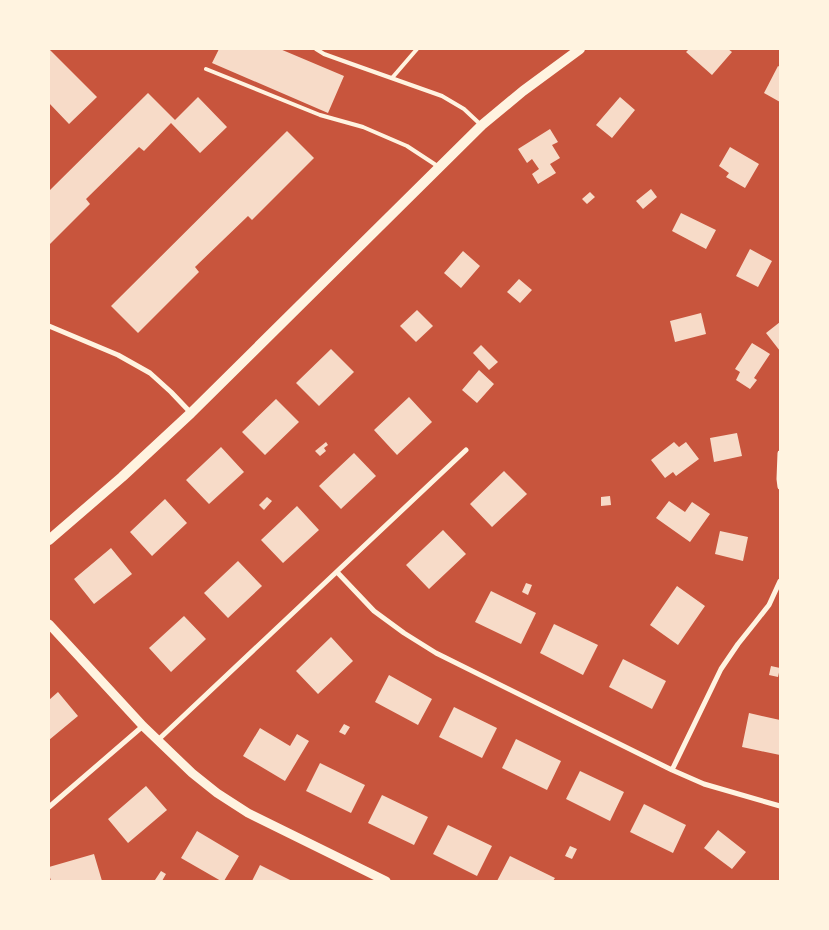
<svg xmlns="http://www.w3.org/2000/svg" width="829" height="930" font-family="Inter,sans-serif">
  <rect width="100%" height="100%" fill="#c8553d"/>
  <!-- building -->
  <path fill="#f7dbc8" d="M49 49 97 97 69 124 49 103Z
    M219 49H280L344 76 328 113 212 63Z
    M689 49H728L732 52 712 75 686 52Z
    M778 66 780 67V102L764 93Z
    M148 93 175 120 198 97 227 127 200 153 171 123 144 151 139 147 86 199 90 204 49 245V191Z
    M620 97 635 110 612 138 596 125Z
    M550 129 558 142 552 145 560 158 550 164 556 173 538 184 532 174 539 169 532 159 527 163 518 149Z
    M287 131 314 158 252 220 248 216 195 267 199 272 138 333 111 306Z
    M730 147 759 164 745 188 726 177 729 173 719 166Z
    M651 189 657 197 643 209 636 201Z
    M590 192 595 197 587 204 582 199Z
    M681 213 716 230 706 249 672 231Z
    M750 249 772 261 758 287 736 276Z
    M463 251 480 266 461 288 444 273Z
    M519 279 532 290 520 303 507 292Z
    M417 310 433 326 416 342 400 326Z
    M701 313 706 334 675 342 670 321Z
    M780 322V351L766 333Z
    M752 343 770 354 754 378 757 380 750 389 736 380 740 372 735 369Z
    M481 345 498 362 489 370 473 353Z
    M331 349 354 372 319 406 296 383Z
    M479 370 494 384 477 403 462 390Z
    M409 397 432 422 397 455 374 430Z
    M276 399 299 422 265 455 242 432Z
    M737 433 742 456 714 462 710 438Z
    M326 442 328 445 324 448 326 451 320 456 315 451Z
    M674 442 679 447 686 442 699 459 676 476 673 472 665 478 651 460Z
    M221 447 244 472 209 504 186 480Z
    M354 453 376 476 341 509 319 486Z
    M504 471 527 494 492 527 470 504Z
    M610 496 611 505 601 506V497Z
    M267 497 272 501 264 510 259 505Z
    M165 499 187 523 152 556 130 532Z
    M669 501 685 512 692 502 710 514 690 542 656 518Z
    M297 506 319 530 283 563 261 540Z
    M443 530 466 554 429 589 406 565Z
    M720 531 748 537 743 561 715 554Z
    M111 548 132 574 94 604 74 579Z
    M238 561 262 586 228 618 204 593Z
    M526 583 532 585 528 595 522 592Z
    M677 586 705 606 678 645 650 625Z
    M491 591 536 613 521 644 475 622Z
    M184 616 206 639 171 672 149 648Z
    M554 624 598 645 583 675 540 653Z
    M331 637 353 661 318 694 296 671Z
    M623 659 666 681 652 709 609 687Z
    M771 666 780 668 778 677 769 675Z
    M389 675 432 699 418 725 375 702Z
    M58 692 78 716 49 740V700Z
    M454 707 497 728 482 758 439 737Z
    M749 713 780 720V755L742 747Z
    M344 724 350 727 345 735 339 732Z
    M260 728 290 746 297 734 309 741 285 781 243 756Z
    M516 739 561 761 547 790 502 768Z
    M320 763 365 785 351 813 306 791Z
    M580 771 624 792 610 821 566 799Z
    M146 786 167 810 128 843 108 819Z
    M382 795 428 817 414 845 368 823Z
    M644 804 686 825 673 853 630 832Z
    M448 825 492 846 477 876 433 854Z
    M718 830 746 852 732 869 704 848Z
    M197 831 239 856 224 881H221L181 858Z
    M570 846 577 849 572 859 565 856Z
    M94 854 102 881H51L49 874V867Z
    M510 856 555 878 553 881H497Z
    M260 865 292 881H252Z
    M161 871 166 874 162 881H157L155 880Z"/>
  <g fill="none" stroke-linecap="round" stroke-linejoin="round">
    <!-- service -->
    <path stroke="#fff3e0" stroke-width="4" d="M316 49 324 54 349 63 442 96 464 109 480 124
      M206 69 320 115 363 127 407 146 439 167
      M392 78 417 49"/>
    <!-- minor -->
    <path stroke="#fff3e0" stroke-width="5" d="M49 326 118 355 150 373 171 392 191 413
      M780 453 779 479 780 487
      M337 572 374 611 404 633 436 653 672 770 704 784 780 806
      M158 740 466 450
      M672 770 721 669 738 644 754 624 769 605 780 581
      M49 807 143 726"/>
    <!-- tertiary -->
    <path stroke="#fff3e0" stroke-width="9" d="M49 624 143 726 192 773 217 793 248 813 386 881"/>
    <!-- secondary -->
    <path stroke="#fff3e0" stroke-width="10" d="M49 540 122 477 191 413 482 125 523 91 580 49"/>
  </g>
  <!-- border -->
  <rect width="829" height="930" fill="none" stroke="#fff3e0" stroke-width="100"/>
</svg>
